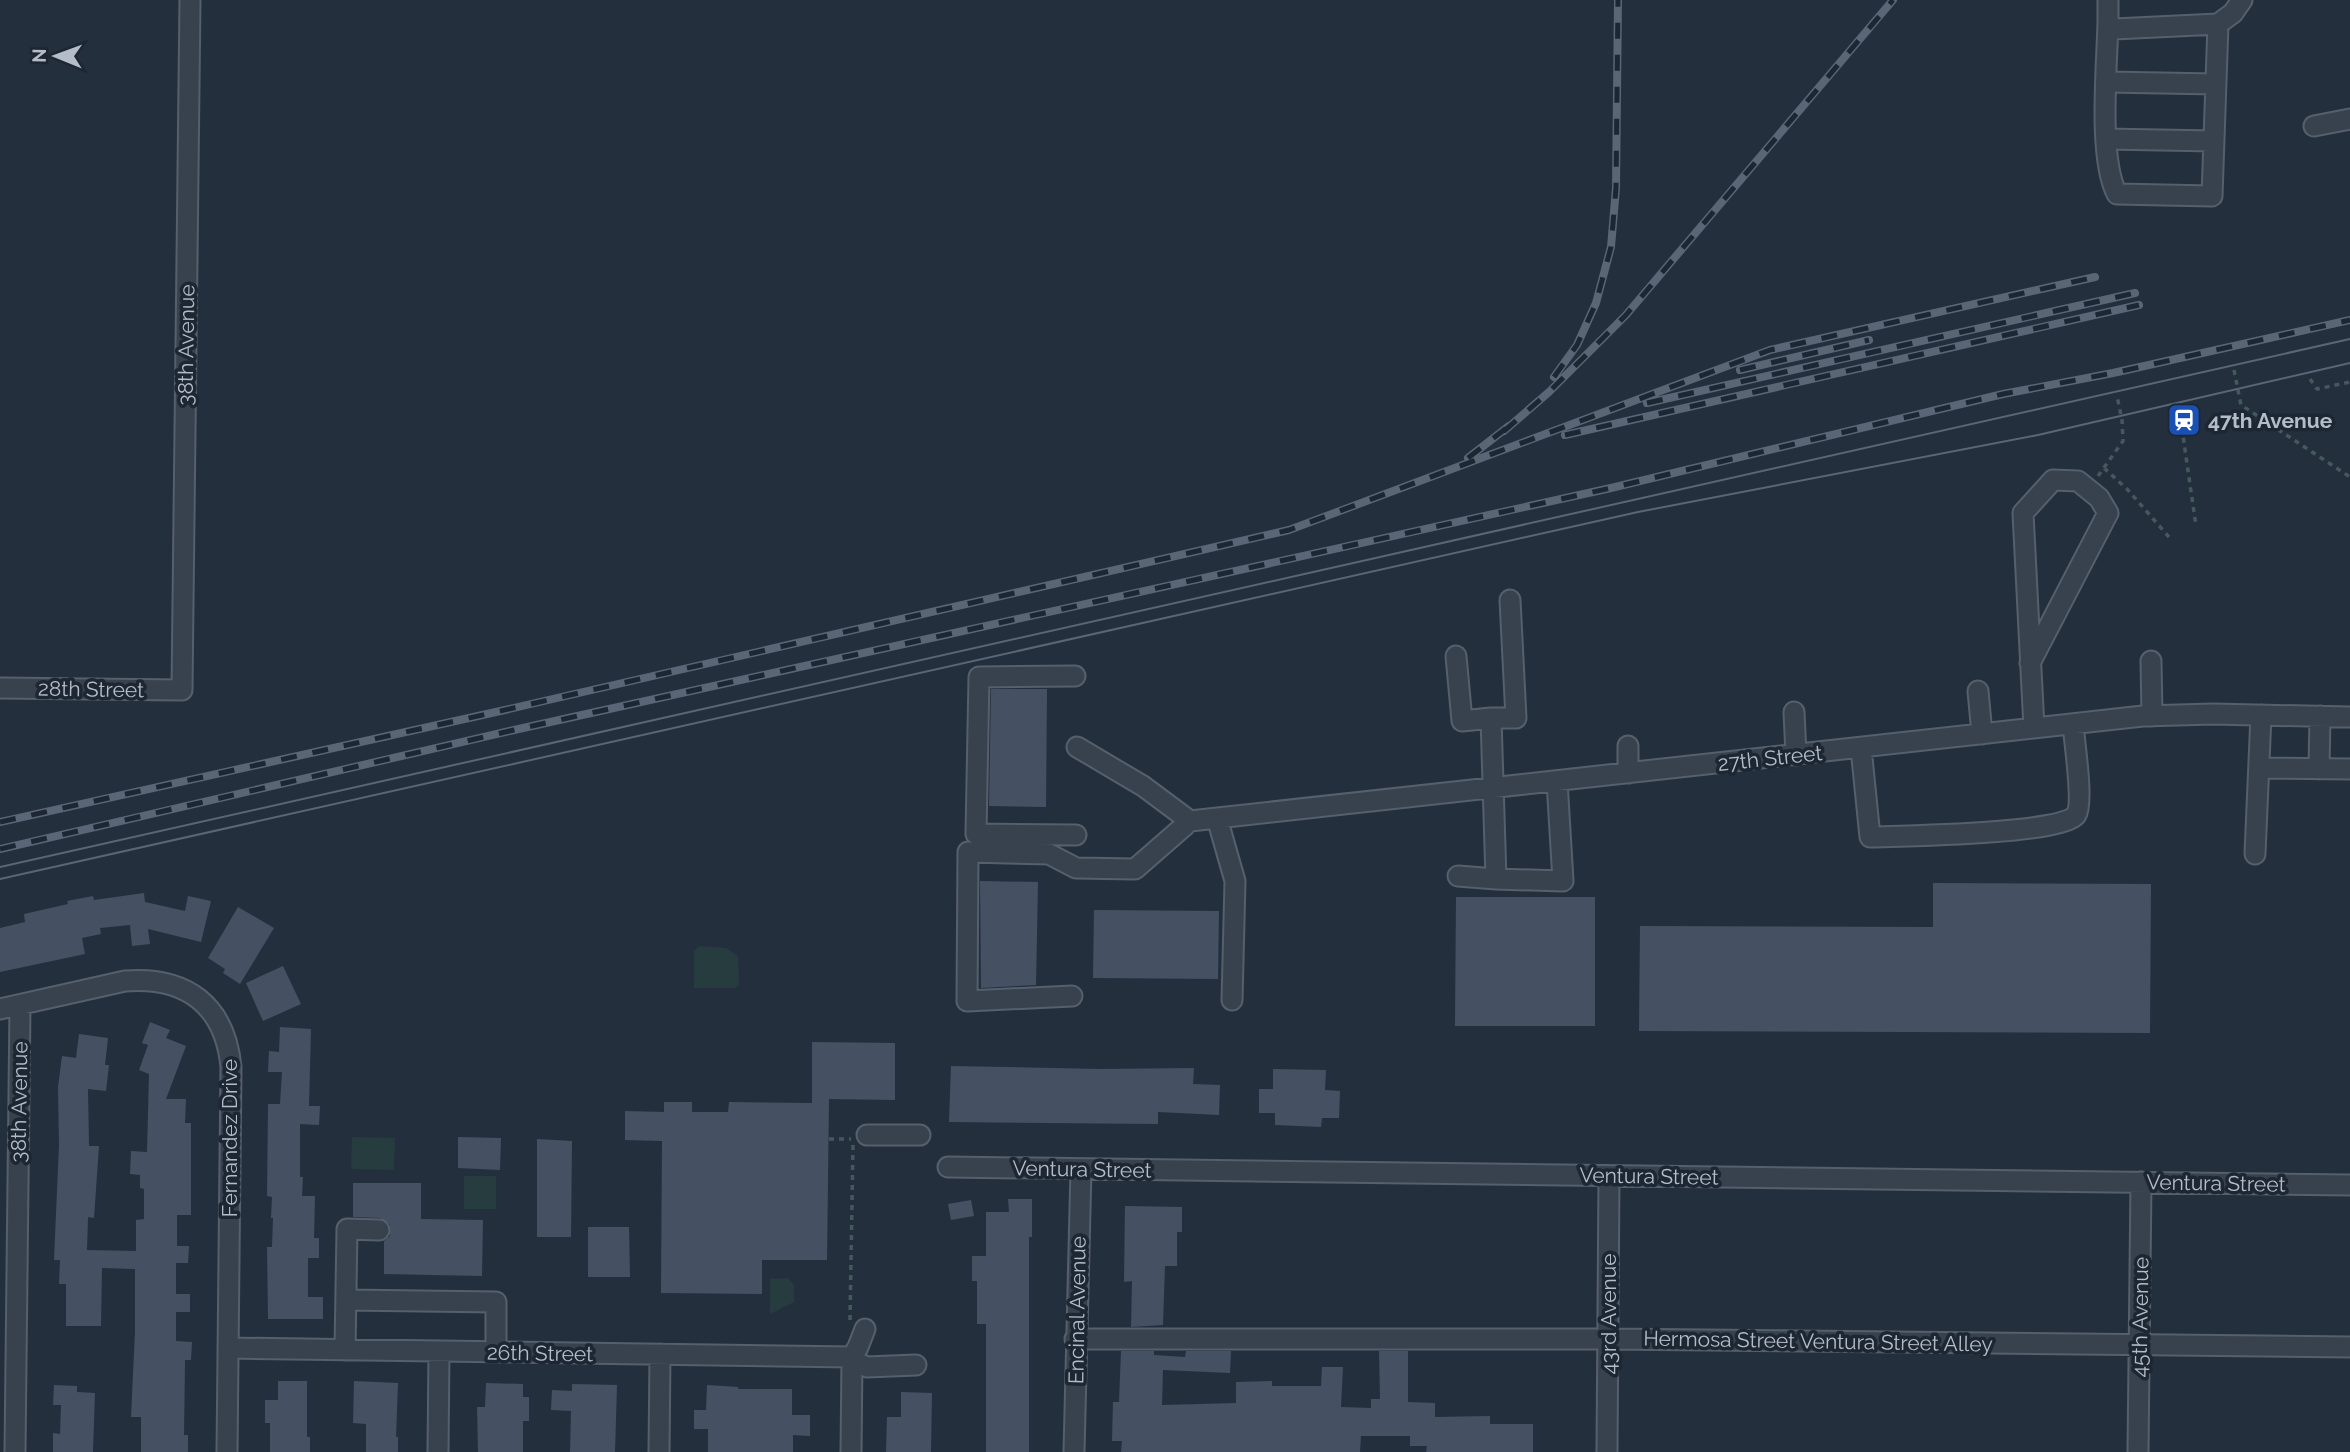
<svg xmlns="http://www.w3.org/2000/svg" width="2350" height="1452" font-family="Raleway,sans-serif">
  <rect width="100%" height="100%" fill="#242f3e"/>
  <!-- green -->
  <path fill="#263c3f" d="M699 946 726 948 738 956 739 984 736 988H694V951Z
    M352 1137 395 1138 394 1170 351 1169Z
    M464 1176H496V1209H464Z
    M788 1278 794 1285V1302L770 1314V1279Z"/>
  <!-- building -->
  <path fill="#455162" d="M991 689H1047L1046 807 989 806Z
    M980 881 1038 882 1036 985 981 988Z
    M1933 883 2151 884 2150 1033 1639 1031 1640 926 1933 927Z
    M144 893 145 902 185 911 188 896 211 901 201 942 148 929 150 944 132 946 130 925 100 928 101 934 82 938 85 954 0 972V928L25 922 24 914 68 904 67 901 93 896 94 900Z
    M1456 897H1595V1026H1455Z
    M238 907 274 928 240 984 223 973 225 969 208 958Z
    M1094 910 1219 911 1218 979 1093 978Z
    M283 966 301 1004 263 1021 246 983Z
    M150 1022 170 1030 166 1038 186 1046 166 1099H186L185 1123H191V1215H177V1246H189L188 1263H176V1294H190V1312H176V1341L192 1342 191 1360H185L184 1435H188V1452H141V1417H131L135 1332V1269L102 1268 101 1326H66V1284H59L60 1260H54L59 1145 58 1087 62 1056 76 1058 79 1034 108 1038 105 1065H109L106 1091 88 1089 89 1146H99L94 1218 88 1217 87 1250 136 1251V1220L144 1219V1189L140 1188V1175L130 1174 131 1151 147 1152 149 1074 139 1070 148 1045 142 1043Z
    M280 1027 311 1029 309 1106H320L319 1125 300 1124V1177H303L302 1196H315L314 1238H319V1258H308V1297H323V1319H268L267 1247H272L273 1218H271L272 1197 267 1196 268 1104H280L282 1072H268L269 1051 279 1052Z
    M812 1042 895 1043V1100L829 1099 827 1260H762V1294L661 1293 662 1141 625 1140V1111L664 1112V1102H692V1112H728L729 1102 812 1103Z
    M951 1066 1102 1069 1194 1068 1193 1084 1220 1085 1219 1115 1158 1112V1124L949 1122Z
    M1273 1069 1326 1070 1325 1090 1340 1091 1339 1118H1322L1321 1127 1275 1125V1113H1259V1089H1273Z
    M458 1137 501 1138 500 1170 458 1168Z
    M537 1139 572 1141 571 1237H537Z
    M353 1183H421V1219L483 1220 482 1276 384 1274V1241L390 1236V1225L380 1218 353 1217Z
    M1008 1199H1032V1237H1029V1452H986V1324H977V1281H972V1256H986V1212H1009Z
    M971 1200 974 1216 951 1220 948 1204Z
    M1125 1206 1182 1207V1232H1177V1266H1165L1163 1325 1131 1327 1132 1281 1124 1282Z
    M588 1227H629L630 1277H588Z
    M1121 1351H1154V1355L1185 1357 1186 1351H1231L1230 1373 1163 1370 1162 1405 1236 1403V1382L1272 1381V1386H1321L1322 1367H1343L1341 1407 1371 1408V1399H1380L1379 1351H1408V1402L1435 1403V1417L1490 1416V1424H1533V1452H1426L1427 1446H1410V1436H1361L1360 1452H1121L1122 1441H1112L1113 1402H1119Z
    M278 1381H307V1437H310V1452H270V1423H265V1400H278Z
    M354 1381 398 1383 396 1437H398V1452H366V1424L353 1423Z
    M486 1383 523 1384V1397H529V1421H523V1452H478L477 1407H485Z
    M572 1384 617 1385 615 1452H570L571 1411 551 1410 552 1390 572 1391Z
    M54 1385 77 1386V1392L95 1393 93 1452H53V1433L60 1434 61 1405H53Z
    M707 1385 738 1387V1389H792V1415H810V1436L793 1435V1452H708V1429H694V1410H706Z
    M901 1392 932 1393 931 1452H886L887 1417H901Z"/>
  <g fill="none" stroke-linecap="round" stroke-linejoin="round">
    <defs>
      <path id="minor" d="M2108 0V22L2114 29 2218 24 2233 13 2242 0
        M2108 22C2107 65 2098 158 2117 194L2212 196 2218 24
        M2107 82 2216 84
        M2314 126 2350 119
        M2106 139 2214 141
        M1456 656 1462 721 1491 718 1496 879 1458 876
        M2151 661 2152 716
        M2030 663 2108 513 2099 498 2078 481 2053 480 2023 513 2034 728
        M1075 676 979 677 976 834 1076 835
        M0 688 182 690 190 0
        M1978 691 1982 734
        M1794 712 1796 755
        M1491 718H1516L1510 600
        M1628 746V773
        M1077 747 1143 786 1190 821
        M1861 748 1870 837C1900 836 2063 834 2076 815 2084 803 2074 740 2073 724
        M2259 768 2350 769
        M2319 769 2320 716
        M1217 818 1235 881 1232 1000
        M1190 821 2143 716 2213 714 2350 717
        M2255 854 2261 715
        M1496 879 1563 881 1557 781
        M1072 996 967 1001 968 852 1049 854 1076 868 1135 869 1190 821
        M0 1009 125 981C186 976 225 1005 231 1067L227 1452
        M867 1135H920
        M948 1167 2350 1185
        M346 1300 496 1302V1352
        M1075 1339H1608L2350 1347
        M228 1348 852 1357
        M345 1350 347 1229 379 1230
        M852 1357 858 1347 865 1329
        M852 1360 867 1367 916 1365
        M15 1452 20 1005
        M438 1452 439 1351
        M659 1452 660 1354
        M851 1452 852 1357
        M1074 1452 1081 1169
        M1607 1452 1609 1176
        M2138 1452 2141 1182"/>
    </defs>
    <!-- minor casing -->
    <use href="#minor" stroke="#565f6c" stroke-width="23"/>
    <!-- path -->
    <path stroke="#44595c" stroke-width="3.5" stroke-dasharray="5 5" stroke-linecap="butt" d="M2234 370 2241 405 2350 477
      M2310 379 2317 389 2350 382
      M2179 408 2196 526
      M2104 468 2127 489 2169 537
      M2098 476 2123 441 2122 420 2117 396
      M829 1139H851
      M850 1320 853 1145"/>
    <!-- minor -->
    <use href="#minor" stroke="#38414e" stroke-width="19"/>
    <!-- tram -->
    <path stroke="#5a6575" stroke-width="2" d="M0 867 2350 339
      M0 879 1638 512 2038 435 2350 363"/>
    <defs>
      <path id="rail" d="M1740 370 1869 340
        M1554 377 1577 345 1596 303 1611 247 1616 188 1618 0
        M1647 403 2135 293
        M1504 431 1549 392 1626 315 1893 0
        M1565 435 2139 305
        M1468 458 1509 426
        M0 822 496 712 1289 530 1770 350 2095 277
        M0 849 514 730 1611 488 2003 394 2113 373 2350 320"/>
    </defs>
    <!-- rail casing -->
    <use href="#rail" stroke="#5a6575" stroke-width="8"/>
    <!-- rail -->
    <use href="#rail" stroke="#1d2633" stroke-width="5" stroke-dasharray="16" stroke-linecap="butt"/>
  </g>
  <!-- icons -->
  <defs>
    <symbol id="station-square" viewBox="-11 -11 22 22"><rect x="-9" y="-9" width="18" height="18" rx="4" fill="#1a4fb4" stroke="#1d2633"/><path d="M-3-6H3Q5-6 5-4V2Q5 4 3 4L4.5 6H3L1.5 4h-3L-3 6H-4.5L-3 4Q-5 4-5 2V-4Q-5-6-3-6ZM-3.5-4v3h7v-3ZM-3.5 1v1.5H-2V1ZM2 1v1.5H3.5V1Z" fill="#fff"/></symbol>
  </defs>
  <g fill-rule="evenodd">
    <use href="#station-square" x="2165" y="401" width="38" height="38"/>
  </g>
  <g text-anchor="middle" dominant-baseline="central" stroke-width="7" stroke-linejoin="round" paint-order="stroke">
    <!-- street labels -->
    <g font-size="21" fill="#b4bcc9" stroke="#1d2633">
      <text transform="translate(186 345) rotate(-89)">38th Avenue</text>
      <text transform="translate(91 689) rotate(1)">28th Street</text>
      <text transform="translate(1770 758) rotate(-6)">27th Street</text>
      <text transform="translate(19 1102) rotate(-89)">38th Avenue</text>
      <text transform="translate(229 1138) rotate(-90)">Fernandez Drive</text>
      <text transform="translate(1082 1169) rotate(1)">Ventura Street</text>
      <text transform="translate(1649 1176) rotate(1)">Ventura Street</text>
      <text transform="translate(2216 1183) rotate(1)">Ventura Street</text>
      <text transform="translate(1077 1310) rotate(-89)">Encinal Avenue</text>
      <text transform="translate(1608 1314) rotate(-90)">43rd Avenue</text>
      <text transform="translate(2140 1317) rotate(-89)">45th Avenue</text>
      <text transform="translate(1818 1341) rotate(1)">Hermosa Street Ventura Street Alley</text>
      <text transform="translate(540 1353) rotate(1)">26th Street</text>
    </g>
    <!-- poi labels -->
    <g font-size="21" font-weight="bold" fill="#b4bcc9" stroke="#1d2633" text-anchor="start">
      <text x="2208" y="420">47th Avenue</text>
    </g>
  </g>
  <!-- north arrow -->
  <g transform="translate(56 56) rotate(271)" stroke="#1d2633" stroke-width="5" paint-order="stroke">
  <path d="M0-5L12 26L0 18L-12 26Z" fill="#b4bcc9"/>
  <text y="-10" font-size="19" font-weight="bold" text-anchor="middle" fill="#b4bcc9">N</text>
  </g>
</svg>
